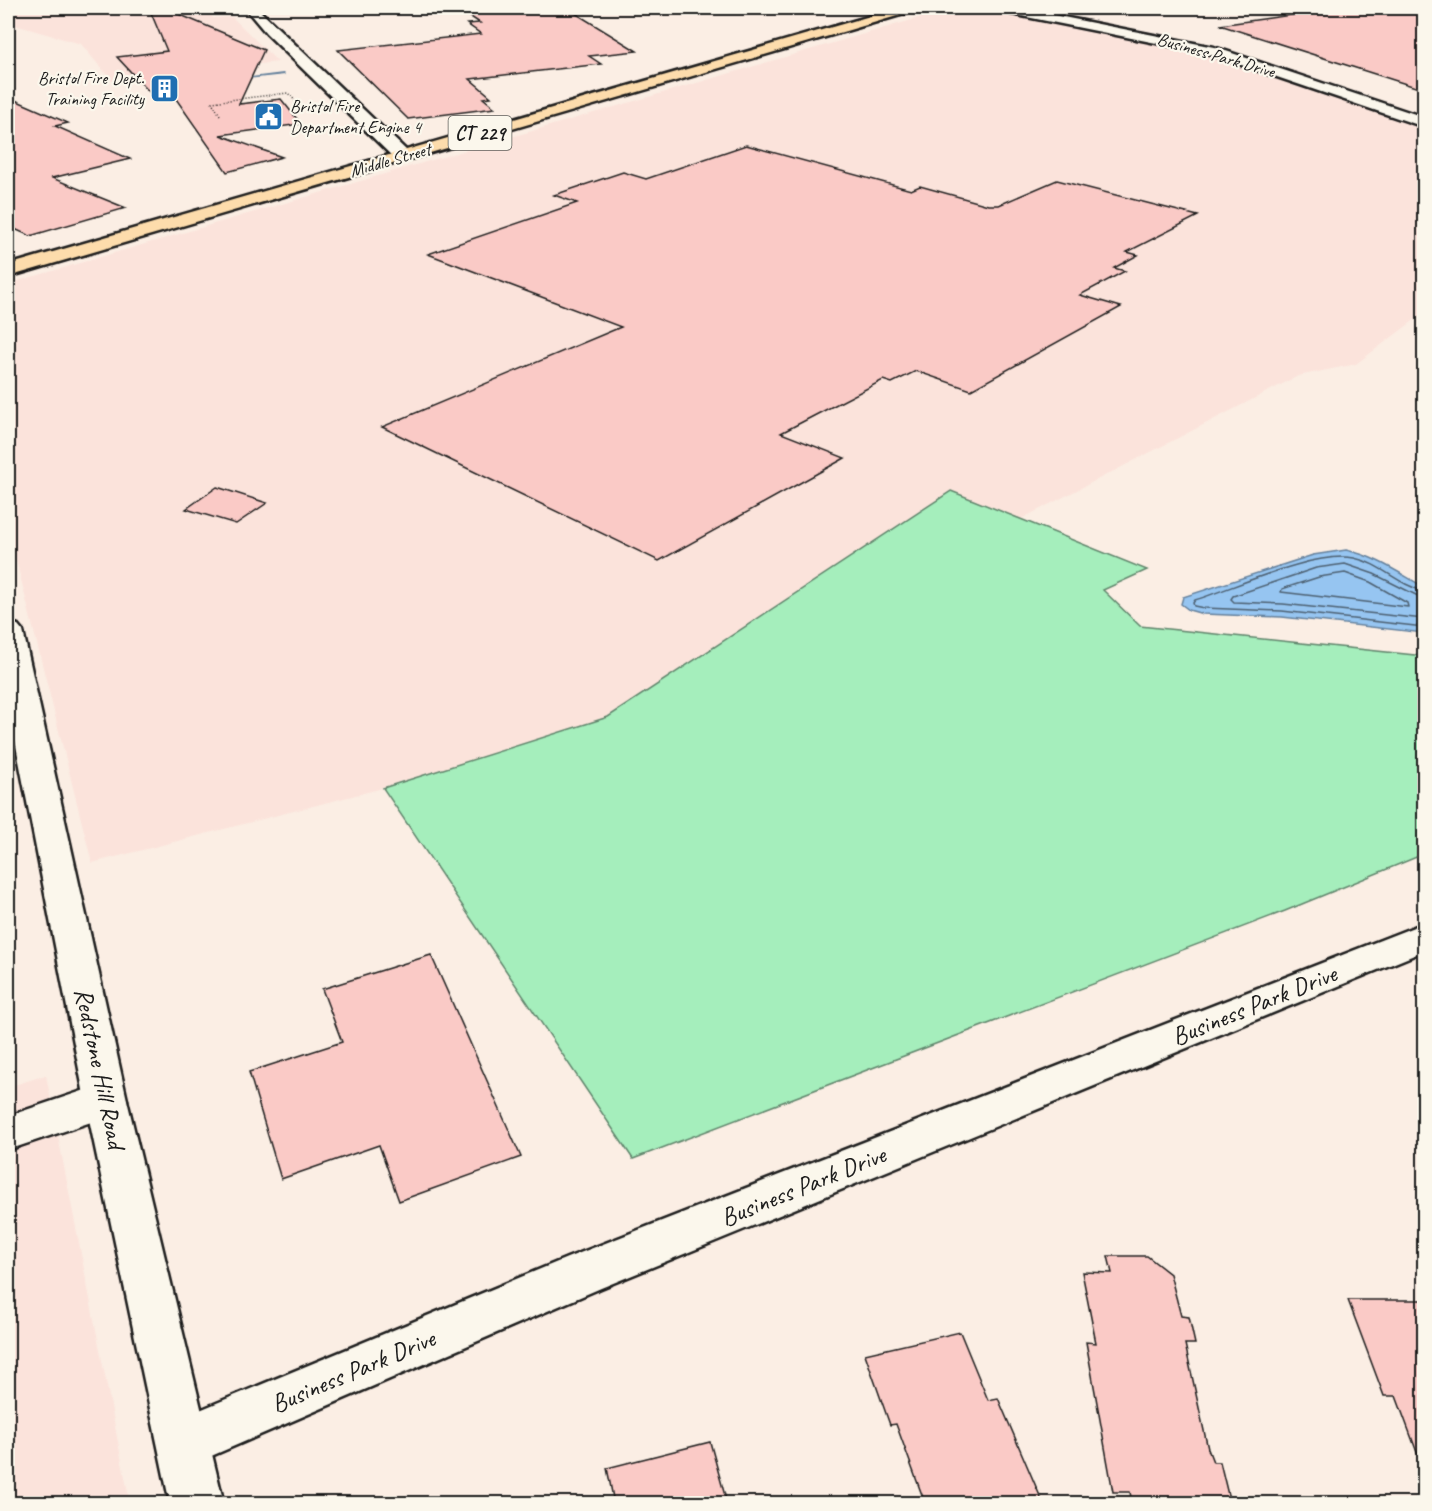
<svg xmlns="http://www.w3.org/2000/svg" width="1432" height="1511" font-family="Caveat,sans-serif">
  <rect width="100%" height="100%" fill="#fbeee4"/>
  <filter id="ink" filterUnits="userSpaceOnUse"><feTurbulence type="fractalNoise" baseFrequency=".0167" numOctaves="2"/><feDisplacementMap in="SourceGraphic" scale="12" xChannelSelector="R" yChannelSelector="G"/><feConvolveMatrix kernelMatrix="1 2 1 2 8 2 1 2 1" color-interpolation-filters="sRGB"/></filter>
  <g filter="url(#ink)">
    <!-- built -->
    <path fill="#fbe3db" d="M8 8H207L213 18 232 17 278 62 112 81 81 44 8 23Z
      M953 8H976L1146 40 1220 59 1424 129V313L1356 364 1298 376 1021 519 951 491 608 717 383 788 92 863 8 528V284Z
      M46 1075 130 1503H8V1087Z"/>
    <!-- green -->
    <path fill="#a5eebc" stroke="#60856c" stroke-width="1.5" d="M951 491 1147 570 1103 590 1140 626 1424 656V854L1285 911 633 1159 383 788 608 717Z"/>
    <!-- water -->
    <path fill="#96c5f1" stroke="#65819c" stroke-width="1.5" d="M1346 550C1375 556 1399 573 1424 587V633L1282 617 1203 614 1189 610 1181 604 1183 597 1313 555Z"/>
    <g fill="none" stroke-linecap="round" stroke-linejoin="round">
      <!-- shore -->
      <path stroke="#4d6071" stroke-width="1.5" d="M1345 573 1370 582 1407 603 1408 607 1281 592 1282 589 1319 577Z
        M1424 591C1398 585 1380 563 1354 558 1313 551 1236 587 1195 600L1193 603 1194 606 1204 608 1282 611 1424 627
        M1424 599 1374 574 1345 564 1316 568 1233 596 1231 599 1234 602 1283 604 1424 619"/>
      <!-- stream -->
      <path fill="#65819c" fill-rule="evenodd" d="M283 73 285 75 238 80 236 79Z"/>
    </g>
    <!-- building -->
    <path fill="#facac6" stroke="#1c1c1c" stroke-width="1.5" d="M149 8H164L264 50 239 104 281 99 301 124 220 135 282 157 227 172 172 93 154 97 117 57 167 51Z
      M457 8H567L637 51 589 56 601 64 470 79 491 97 483 98 495 108 408 119 338 50 481 34 467 24 480 23Z
      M1341 8H1396L1425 15V90L1220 25Z
      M8 97 68 123 55 126 130 159 52 178 126 208 30 236 8 226Z
      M746 145 911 190 920 186 988 205H999L1057 180 1198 216 1127 252 1138 255 1114 268 1125 271 1080 295 1121 307 971 390 916 371 892 383 883 380 781 433 845 458 659 561 382 427 621 327 428 254 577 203 554 195 623 172 646 179Z
      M217 487 267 503 236 524 186 509Z
      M431 955 521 1157 399 1201 379 1145 281 1179 249 1072 342 1042 322 989Z
      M1108 1256H1147L1170 1274 1181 1316 1189 1317 1195 1344H1185L1208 1449 1213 1462H1220L1230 1503H1132L1130 1492H1113L1086 1342 1096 1343 1082 1272 1112 1273Z
      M1348 1300H1425V1463H1421L1396 1396H1384Z
      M960 1332 988 1400 998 1398 1043 1503H925L896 1424 890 1425 865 1354Z
      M710 1442 727 1503H614L607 1468Z"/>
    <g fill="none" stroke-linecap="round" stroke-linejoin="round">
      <defs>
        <path id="minor" d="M245 8H257L408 152 410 156 408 160H396L266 33Z
          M996 8H1018L1214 47 1424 117V127L1206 53 1002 12Z
          M1424 923V951L601 1288 202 1460 184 1467 166 1460 158 1442 166 1424 567 1258Z
          M106 1083 121 1088 127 1100 121 1112 8 1150V1116Z"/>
        <path id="secondary" d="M8 622 18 625 23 631 127 1100 224 1504H170L85 1100 8 704Z"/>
        <path id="primary" d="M898 8H916L914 11 8 277V265Z"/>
      </defs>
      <!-- minor casing -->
      <use href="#minor" stroke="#1c1c1c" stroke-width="5"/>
      <!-- secondary casing -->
      <use href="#secondary" stroke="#1c1c1c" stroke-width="5"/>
      <!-- primary casing -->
      <use href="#primary" stroke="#1c1c1c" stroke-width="5"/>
      <!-- path -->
      <path stroke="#1c1c1c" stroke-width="1.5" stroke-dasharray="1 2" stroke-linecap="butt" d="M220 115 212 102 288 93 299 105"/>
      <!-- minor -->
      <use href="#minor" fill="#fbf7ec" fill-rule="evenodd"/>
      <!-- secondary -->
      <use href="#secondary" fill="#fbf7ec" fill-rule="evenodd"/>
      <!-- primary -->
      <use href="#primary" fill="#fddcac" fill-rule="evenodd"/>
    </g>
  </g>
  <!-- icons -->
  <defs>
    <symbol id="building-square" viewBox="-11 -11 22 22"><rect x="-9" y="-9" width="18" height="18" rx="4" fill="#1f6fb2" stroke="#fbf7ec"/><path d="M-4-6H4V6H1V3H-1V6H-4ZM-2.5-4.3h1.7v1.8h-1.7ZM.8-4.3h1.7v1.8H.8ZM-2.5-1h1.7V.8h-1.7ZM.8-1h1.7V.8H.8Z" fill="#fff"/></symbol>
    <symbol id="civic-square" viewBox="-11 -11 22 22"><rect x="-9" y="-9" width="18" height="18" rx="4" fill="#1f6fb2" stroke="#fbf7ec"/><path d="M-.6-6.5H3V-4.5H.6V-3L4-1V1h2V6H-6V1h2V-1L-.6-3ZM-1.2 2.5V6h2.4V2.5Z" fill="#fff"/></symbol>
  </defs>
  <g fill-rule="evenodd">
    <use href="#building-square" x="148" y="72" width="33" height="33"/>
    <use href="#civic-square" x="252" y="100" width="33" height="33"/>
  </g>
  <g text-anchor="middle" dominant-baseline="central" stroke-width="4.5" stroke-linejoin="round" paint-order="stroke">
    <!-- far-street labels -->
    <g font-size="18" fill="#1c1c1c" stroke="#fbf7ec">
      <text transform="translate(1216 55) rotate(16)">Business Park Drive</text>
      <text transform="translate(390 160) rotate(-16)">Middle Street</text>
    </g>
    <!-- far-poi labels -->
    <g font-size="18" fill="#1c1c1c" stroke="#fbf7ec" text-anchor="end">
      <text x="144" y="78">Bristol Fire Dept.<tspan x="144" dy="21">Training Facility</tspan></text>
      <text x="290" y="106" text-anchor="start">Bristol Fire<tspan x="290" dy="21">Department Engine 4</tspan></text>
    </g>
    <!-- shield labels -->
    <rect fill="#fbf7ec" stroke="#5f5e5a" stroke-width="1.5" x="448.5" y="116" width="63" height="34" rx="4.5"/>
    <g font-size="20" font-weight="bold" fill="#1c1c1c">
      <text x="480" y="133">CT 229</text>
    </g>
    <!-- near-street labels -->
    <g font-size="26" fill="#1c1c1c" stroke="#fbf7ec">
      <text transform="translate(1254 1005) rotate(-22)">Business Park Drive</text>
      <text transform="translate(100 1068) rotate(78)">Redstone Hill Road</text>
      <text transform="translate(803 1186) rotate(-22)">Business Park Drive</text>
      <text transform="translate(353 1371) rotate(-23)">Business Park Drive</text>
    </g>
  </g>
  <!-- margin -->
  <rect width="1432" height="1511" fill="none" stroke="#fbf7ec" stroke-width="30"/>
  <rect x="15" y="15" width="1402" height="1481" fill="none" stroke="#1c1c1c" stroke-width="2" filter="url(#ink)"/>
</svg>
